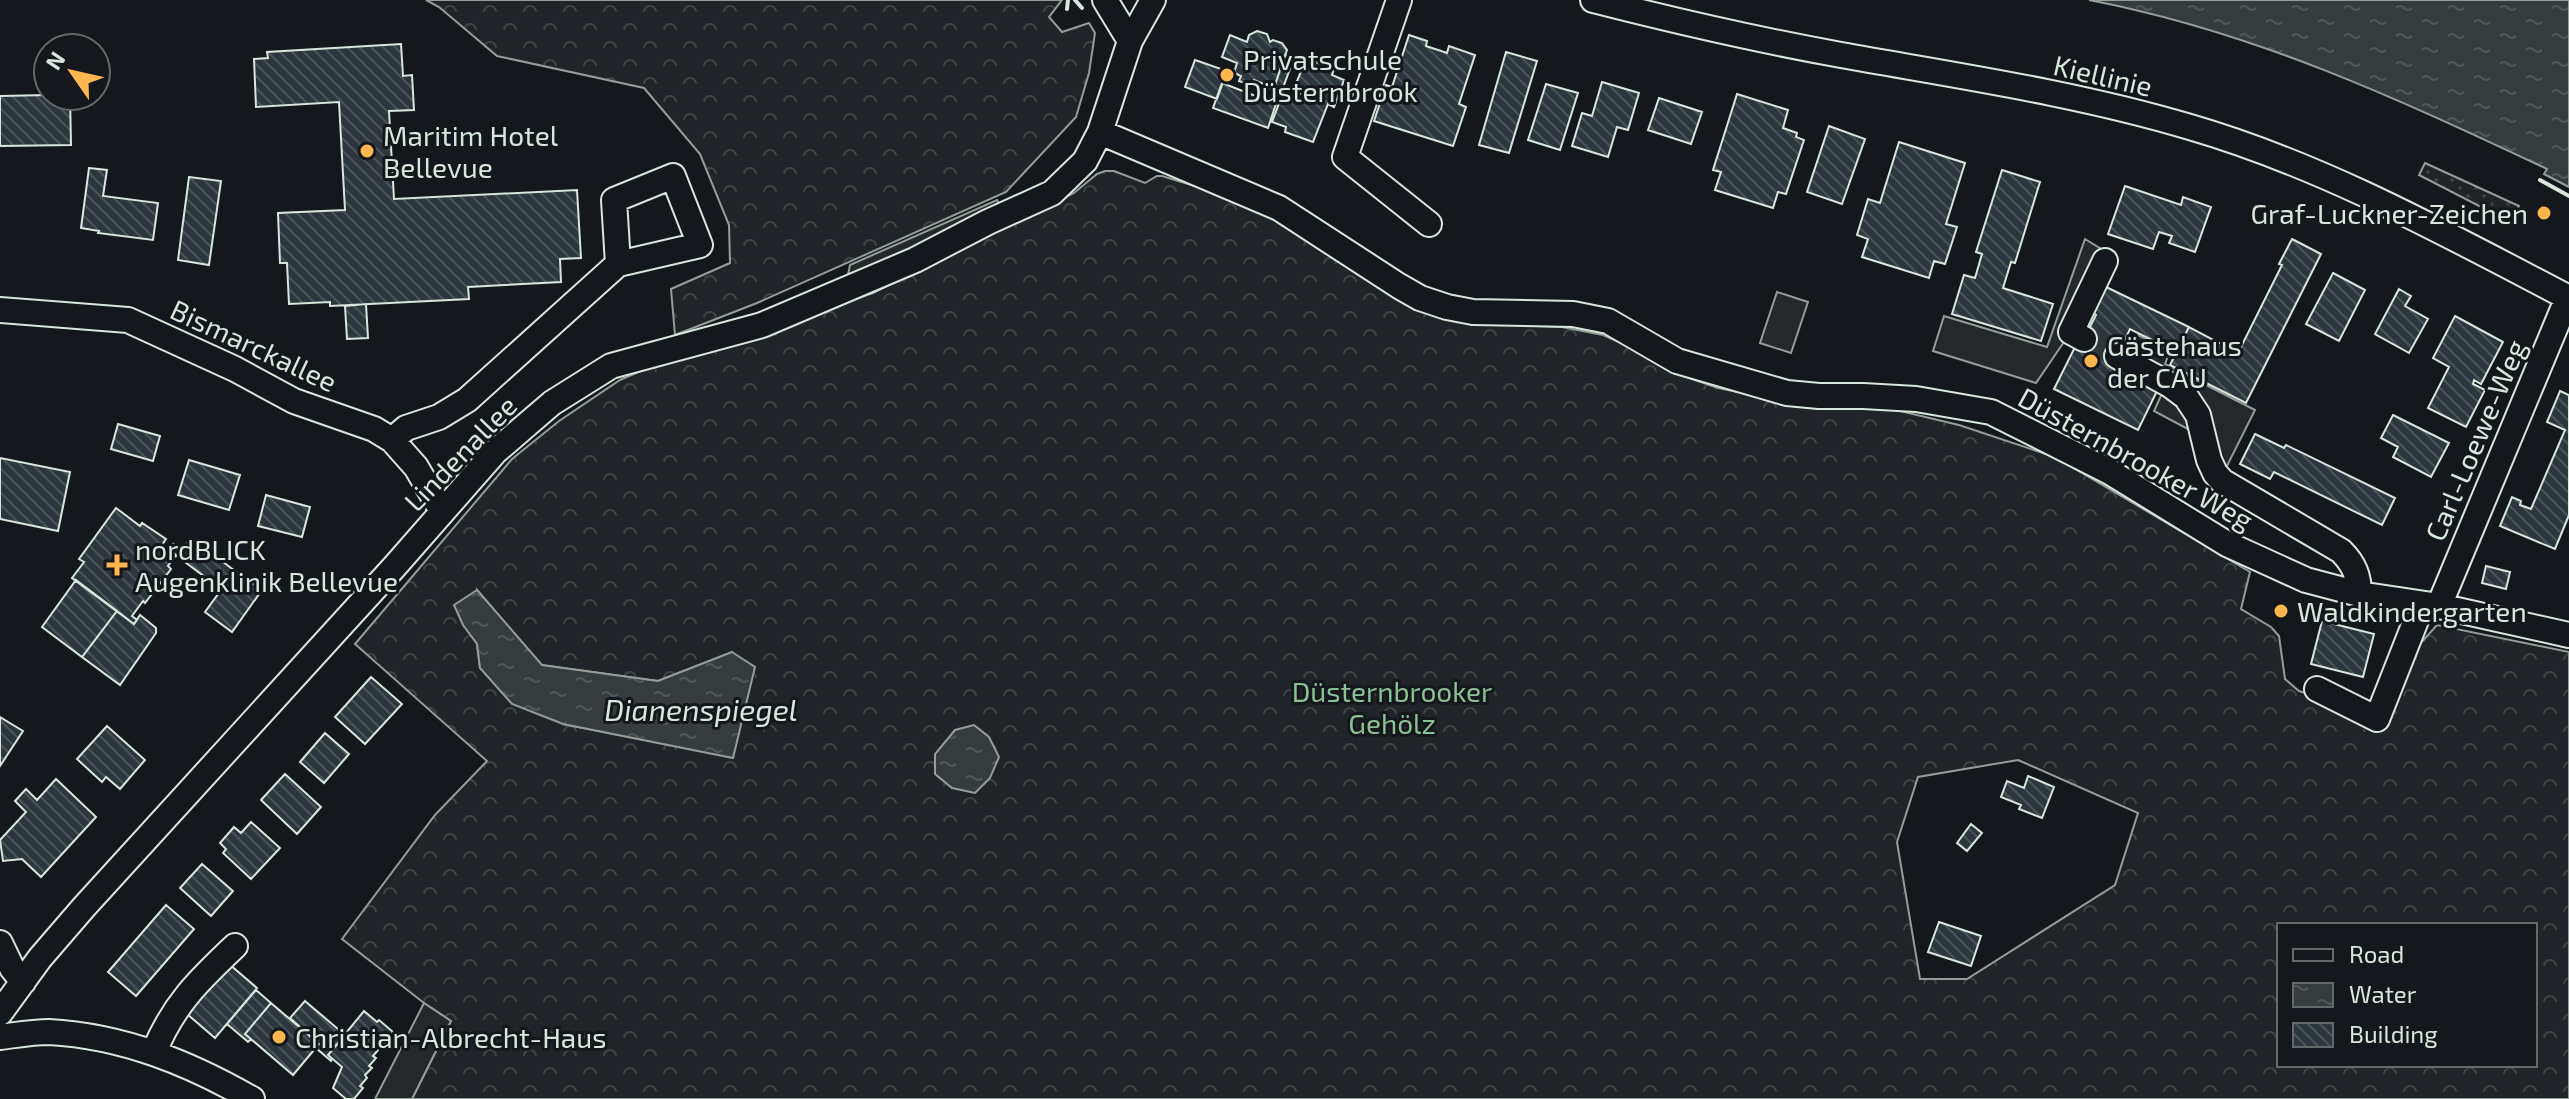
<svg xmlns="http://www.w3.org/2000/svg" width="2569" height="1099" font-family="'Exo 2',sans-serif">
  <defs>
    <pattern id="grass-dots" width="8" height="8" patternUnits="userSpaceOnUse" patternTransform="scale(2)"><rect width="8" height="8" fill="#202428"/><path d="M2 2h.1M6 6h.1" fill="none" stroke="#404447" stroke-width="1.8" stroke-linecap="round"/></pattern>
    <pattern id="forest-crowns" width="20" height="18" patternUnits="userSpaceOnUse" patternTransform="scale(2)"><rect width="20" height="18" fill="#202428"/><path d="M2 6a3 3 0 1 1 6 0M12 15a3 3 0 1 1 6 0" fill="none" stroke="#404447"/></pattern>
    <pattern id="water-ripples" width="26" height="14" patternUnits="userSpaceOnUse" patternTransform="scale(2)"><rect width="26" height="14" fill="#363b3e"/><path d="M2 4q2-2 4 0t4 0M15 11q2-2 4 0t4 0" fill="none" stroke="#525759"/></pattern>
    <pattern id="building-back-hatch" width="6" height="6" patternUnits="userSpaceOnUse" patternTransform="scale(2)"><rect width="6" height="6" fill="#2c363c"/><path d="M-1 5l2 2M0 0l6 6M5-1l2 2" fill="none" stroke="#4a5358"/></pattern>
  </defs>
  <rect width="100%" height="100%" fill="#14181c"/>
  <!-- grass -->
  <path fill="url(#grass-dots)" stroke="#939e99" stroke-width="2" d="M2425 163 2519 206 2510 222 2419 175Z"/>
  <!-- forest -->
  <path fill="url(#forest-crowns)" stroke="#939e99" stroke-width="2" fill-rule="evenodd" d="M426 0H1062L1049 17 1062 32 1089 23 1095 33 1089 73 1076 117 1006 192 757 303 675 335 671 289 730 263 729 225 700 154 644 88 497 56 439 7Z
    M1105 171H1114L1145 183 1157 176H1162L1211 191 1280 219 1470 323 1562 327 1603 335 1637 350 1675 373 1718 388 1778 400 1896 410 1959 425 2055 457 2250 572 2241 609 2271 627 2279 636 2285 679 2299 691 2386 717 2407 658 2437 625 2569 652V1099H412L451 1021 424 1003 342 939 435 815 487 761 355 644 512 459 559 421 620 380 675 356 753 334 873 293 1074 193 1097 174ZM477 590 541 665 658 681 732 652 733 757 563 724 480 668 477 644ZM2018 760 2138 813 2115 885 1967 979H1920L1897 842 1918 777ZM2279 925H2535V1065H2279Z"/>
  <!-- parking -->
  <path fill="#24282b" stroke="#939e99" stroke-width="2" d="M997 200 1003 212 846 284 850 265Z
    M2085 239 2116 258 2068 336 2036 383 1933 351 1944 316 2047 347Z
    M1777 292 1808 302 1791 353 1760 343Z
    M2138 335 2170 351 2165 364 2255 410 2226 468 2196 442 2188 429 2154 411 2164 389 2122 368Z
    M424 1003 451 1021 412 1099H375Z"/>
  <!-- water -->
  <path fill="url(#water-ripples)" stroke="#939e99" stroke-width="2" d="M2089 0H2569V187L2544 174 2547 169C2396 98 2255 32 2089 0Z
    M477 590 542 665 658 681 732 652 755 667 733 758 563 724 512 704 480 668 477 644 463 625 454 605Z
    M974 725 989 737 999 757 990 778 975 793 952 788 935 774V754L955 730Z"/>
  <!-- building -->
  <path fill="url(#building-back-hatch)" stroke="#d8e6dc" stroke-width="2" d="M1257 31 1267 34 1270 42 1273 40 1282 43 1287 50 1274 88 1254 80 1252 85 1239 81 1241 76 1234 73 1237 63 1222 57 1230 35 1247 42 1249 35Z
    M1409 35 1427 41 1426 46 1447 53 1449 46 1475 55 1459 104 1466 107 1453 146 1374 121 1386 85 1392 87Z
    M401 44 403 76 412 75 414 110 389 111 394 199 577 190 581 258 560 259 561 282 468 287 469 299 330 306V302L289 304 287 263H280L278 213 345 210 339 102 256 107 254 59 268 58 267 52Z
    M1506 52 1537 61 1509 153 1479 145Z
    M1285 55 1294 58 1281 93 1269 88 1270 86 1274 88Z
    M1195 60 1227 71 1217 99 1185 87Z
    M1316 62 1334 69 1332 75 1344 80 1334 107 1328 104 1313 142 1285 132 1286 127 1272 122 1283 93 1302 100 1304 95 1293 91 1304 64 1314 68Z
    M1602 82 1639 93 1628 130 1617 127 1608 157 1572 146 1582 113 1592 116Z
    M1222 83 1276 104 1268 128 1213 108Z
    M1546 84 1578 93 1560 150 1528 140Z
    M1737 94 1788 110 1783 128 1797 133 1796 137 1804 140 1786 194 1778 192 1773 208 1715 190 1721 172 1713 170Z
    M48 95 70 96 71 145 0 146V96Z
    M1659 98 1702 112 1691 144 1648 130Z
    M1829 126 1865 139 1842 204 1807 192Z
    M1899 142 1965 163 1946 224 1957 227 1945 264 1934 261 1929 278 1862 257 1868 239 1857 235 1868 199 1880 203Z
    M89 168 107 170 103 196 158 203 153 240 98 233 99 231 81 228Z
    M2002 170 2040 182 2015 263 2011 262 2003 288 2053 304 2041 341 1952 314 1964 275 1975 278 1982 254 1976 252Z
    M189 177 221 181 209 265 178 260Z
    M2125 186 2181 205 2183 197 2211 207 2195 252 2169 243 2172 236 2159 232 2153 249 2108 234Z
    M2292 239 2321 254 2246 403 2170 365 2189 327 2238 353 2282 265 2279 264Z
    M2333 273 2365 290 2339 341 2306 324Z
    M2104 286 2189 327 2176 352 2130 329 2112 366 2158 389 2138 430 2054 389 2075 347 2084 339 2096 315 2091 312Z
    M2399 289 2411 296 2405 306 2428 319 2409 353 2375 334Z
    M366 304 368 338 347 339 345 306Z
    M2455 316 2503 342 2481 384 2474 380 2473 384 2485 390 2466 427 2428 408 2449 367 2433 358Z
    M2560 391 2569 395V515L2555 549 2500 526 2512 497 2521 501 2520 505 2531 509 2565 430 2547 422Z
    M2393 415 2449 443 2431 477 2393 457 2398 447 2381 438Z
    M118 424 160 436 153 461 111 449Z
    M2255 434 2284 448 2286 445 2395 498 2382 525 2274 472 2270 479 2240 464Z
    M0 458 70 472 58 531 0 519Z
    M189 460 240 475 229 510 178 495Z
    M266 495 310 507 302 537 258 526Z
    M116 508 140 526 142 523 166 539 162 545 176 555 168 566 171 569 145 603 143 601 132 616 137 620 134 624 72 578 84 562 79 559Z
    M187 543 195 549 203 547 235 571 221 589 169 550 173 544 182 550Z
    M2486 566 2510 572 2506 589 2482 583Z
    M235 571 262 590 232 632 205 612Z
    M76 580 117 611 82 657 42 627Z
    M117 611 134 624 140 615 156 628V633L120 685 82 657Z
    M2322 621 2374 634 2363 677 2311 664Z
    M371 677 402 704 365 744 335 717Z
    M0 717 23 731 0 766Z
    M107 726 145 760 120 789 106 777 102 782 77 759Z
    M325 733 349 754 324 783 300 762Z
    M285 774 321 807 297 834 261 800Z
    M2028 776 2054 787 2042 818 2019 809 2021 805 2001 797 2007 781 2024 788Z
    M56 779 96 817 41 877 22 859 3 861 0 840 26 812 15 801 26 789 37 800Z
    M251 822 280 848 251 879 223 853 226 849 220 843 234 827 241 833Z
    M1971 824 1982 833 1967 851 1957 843Z
    M202 864 233 891 211 916 180 888Z
    M166 905 194 929 136 996 108 972Z
    M1939 922 1981 936 1971 966 1928 952Z
    M229 964 257 988 215 1038 187 1014Z
    M256 990 271 1003 245 1034 251 1039 248 1042 227 1024Z
    M305 1001 345 1035 328 1055 332 1059 331 1061 316 1048 319 1044 290 1018Z
    M271 1003 319 1044 293 1075 245 1034Z
    M364 1011 377 1022 379 1020 393 1032 373 1056 376 1058 369 1066 372 1068 365 1075 367 1078 360 1086 363 1088 354 1099H346L333 1088 342 1067 328 1055Z"/>
  <g fill="none" stroke-linecap="round" stroke-linejoin="round">
    <!-- minor-tunnel -->
    <path stroke="#313739" stroke-width="24" stroke-dasharray="24 12" stroke-linecap="butt" d="M2084 339 2117 356"/>
    <defs>
      <path id="minor" d="M1105 0 1130 41
        M1399 0 1345 157 1429 224
        M1593 0C1675 21 1758 40 1841 55 1958 76 2076 93 2190 127 2324 166 2446 234 2569 298
        M1100 132 1279 208 1399 286 1420 298 1447 307 1473 312 1573 314 1608 321 1677 361 1787 393 1819 396H1863L1916 399 1991 412 2110 472 2227 544 2306 580 2359 594 2439 606 2569 635
        M0 310 128 320 235 369 294 401 374 429 392 440 416 467 442 511
        M2084 339 2071 332 2105 261
        M2117 356 2170 385 2186 397 2198 415 2209 460 2215 473 2222 481 2341 551C2354 564 2359 576 2359 594
        M392 440 406 428 439 417 467 400 618 264 614 200 673 176 700 245 618 264
        M2439 606 2568 297
        M2317 689 2377 719 2422 605
        M0 943 12 968 23 982
        M0 1013 40 958 84 907 395 566 495 452 552 403 611 366 762 325 915 260 988 222 1052 193 1085 161 1100 132 1130 41 1153 0
        M0 1037C16 1035 33 1032 49 1032 123 1036 189 1063 252 1099
        M154 1052C173 1005 199 980 235 946"/>
    </defs>
    <!-- minor casing -->
    <use href="#minor" stroke="#d8e6dc" stroke-width="28"/>
    <!-- minor -->
    <use href="#minor" stroke="#14181c" stroke-width="24"/>
    <!-- wall -->
    <path stroke="#d8e6dc" stroke-width="4" d="M1075 0 1082 8
      M1067 9 1068 0
      M2540 180 2569 196"/>
  </g>
  <!-- markers -->
  <g fill="#ffb74d" stroke="#14181c" stroke-width="3">
    <circle cx="1227" cy="75" r="8"/>
    <circle cx="367" cy="151" r="8"/>
    <circle cx="2544" cy="213" r="8"/>
    <circle cx="2091" cy="361" r="8"/>
    <path d="M113 553h8v8h8v8h-8v8h-8v-8h-8v-8h8z"/>
    <circle cx="2281" cy="611" r="8"/>
    <circle cx="279" cy="1037" r="8"/>
  </g>
  <g text-anchor="middle" dominant-baseline="central" stroke-width="6" stroke-linejoin="round" paint-order="stroke">
    <!-- poi labels -->
    <g font-size="28" fill="#d8e6dc" stroke="#14181c" text-anchor="start">
      <text x="1243" y="59">Privatschule<tspan x="1243" dy="32">Düsternbrook</tspan></text>
      <text x="383" y="135">Maritim Hotel<tspan x="383" dy="32">Bellevue</tspan></text>
      <text x="2528" y="213" text-anchor="end">Graf-Luckner-Zeichen</text>
      <text x="2107" y="345">Gästehaus<tspan x="2107" dy="32">der CAU</tspan></text>
      <text x="135" y="549">nordBLICK<tspan x="135" dy="32">Augenklinik Bellevue</tspan></text>
      <text x="2297" y="611">Waldkindergarten</text>
      <text x="295" y="1037">Christian-Albrecht-Haus</text>
    </g>
    <!-- street labels -->
    <g font-size="28" fill="#d8e6dc" stroke="#14181c">
      <text transform="translate(2103 75) rotate(13)">Kiellinie</text>
      <text transform="translate(254 345) rotate(25)">Bismarckallee</text>
      <text transform="translate(2475 440) rotate(-67)">Carl-Loewe-Weg</text>
      <text transform="translate(460 453) rotate(-46)">Lindenallee</text>
      <text transform="translate(2136 458) rotate(29)">Düsternbrooker Weg</text>
    </g>
    <!-- park labels -->
    <g font-size="28" fill="#8ac095" stroke="#14181c">
      <text x="1392" y="691">Düsternbrooker<tspan x="1392" dy="32">Gehölz</tspan></text>
    </g>
    <!-- water labels -->
    <g font-size="30" font-style="italic" fill="#d8e6dc" stroke="#14181c">
      <text x="701" y="709">Dianenspiegel</text>
    </g>
  </g>
  <!-- legend -->
  <rect x="2277" y="923" width="260" height="144" fill="#14181c" stroke="#626a69" stroke-width="2"/>
  <rect x="2293" y="949" width="40" height="12" fill="#14181c" stroke="#626a69" stroke-width="2"/>
  <text x="2349" y="963" font-size="24" fill="#d8e6dc">Road</text>
  <rect x="2293" y="983" width="40" height="24" fill="url(#water-ripples)" stroke="#626a69" stroke-width="2"/>
  <text x="2349" y="1003" font-size="24" fill="#d8e6dc">Water</text>
  <rect x="2293" y="1023" width="40" height="24" fill="url(#building-back-hatch)" stroke="#626a69" stroke-width="2"/>
  <text x="2349" y="1043" font-size="24" fill="#d8e6dc">Building</text>
  <!-- north arrow -->
  <g transform="translate(72 72) rotate(304)"><circle r="38" fill="#14181c" stroke="#626a69" stroke-width="2"/>
  <path d="M0-6L14 30L0 20L-14 30Z" fill="#ffb74d"/>
  <text y="-12" font-size="22" font-weight="bold" text-anchor="middle" fill="#d8e6dc">N</text>
  </g>
</svg>
